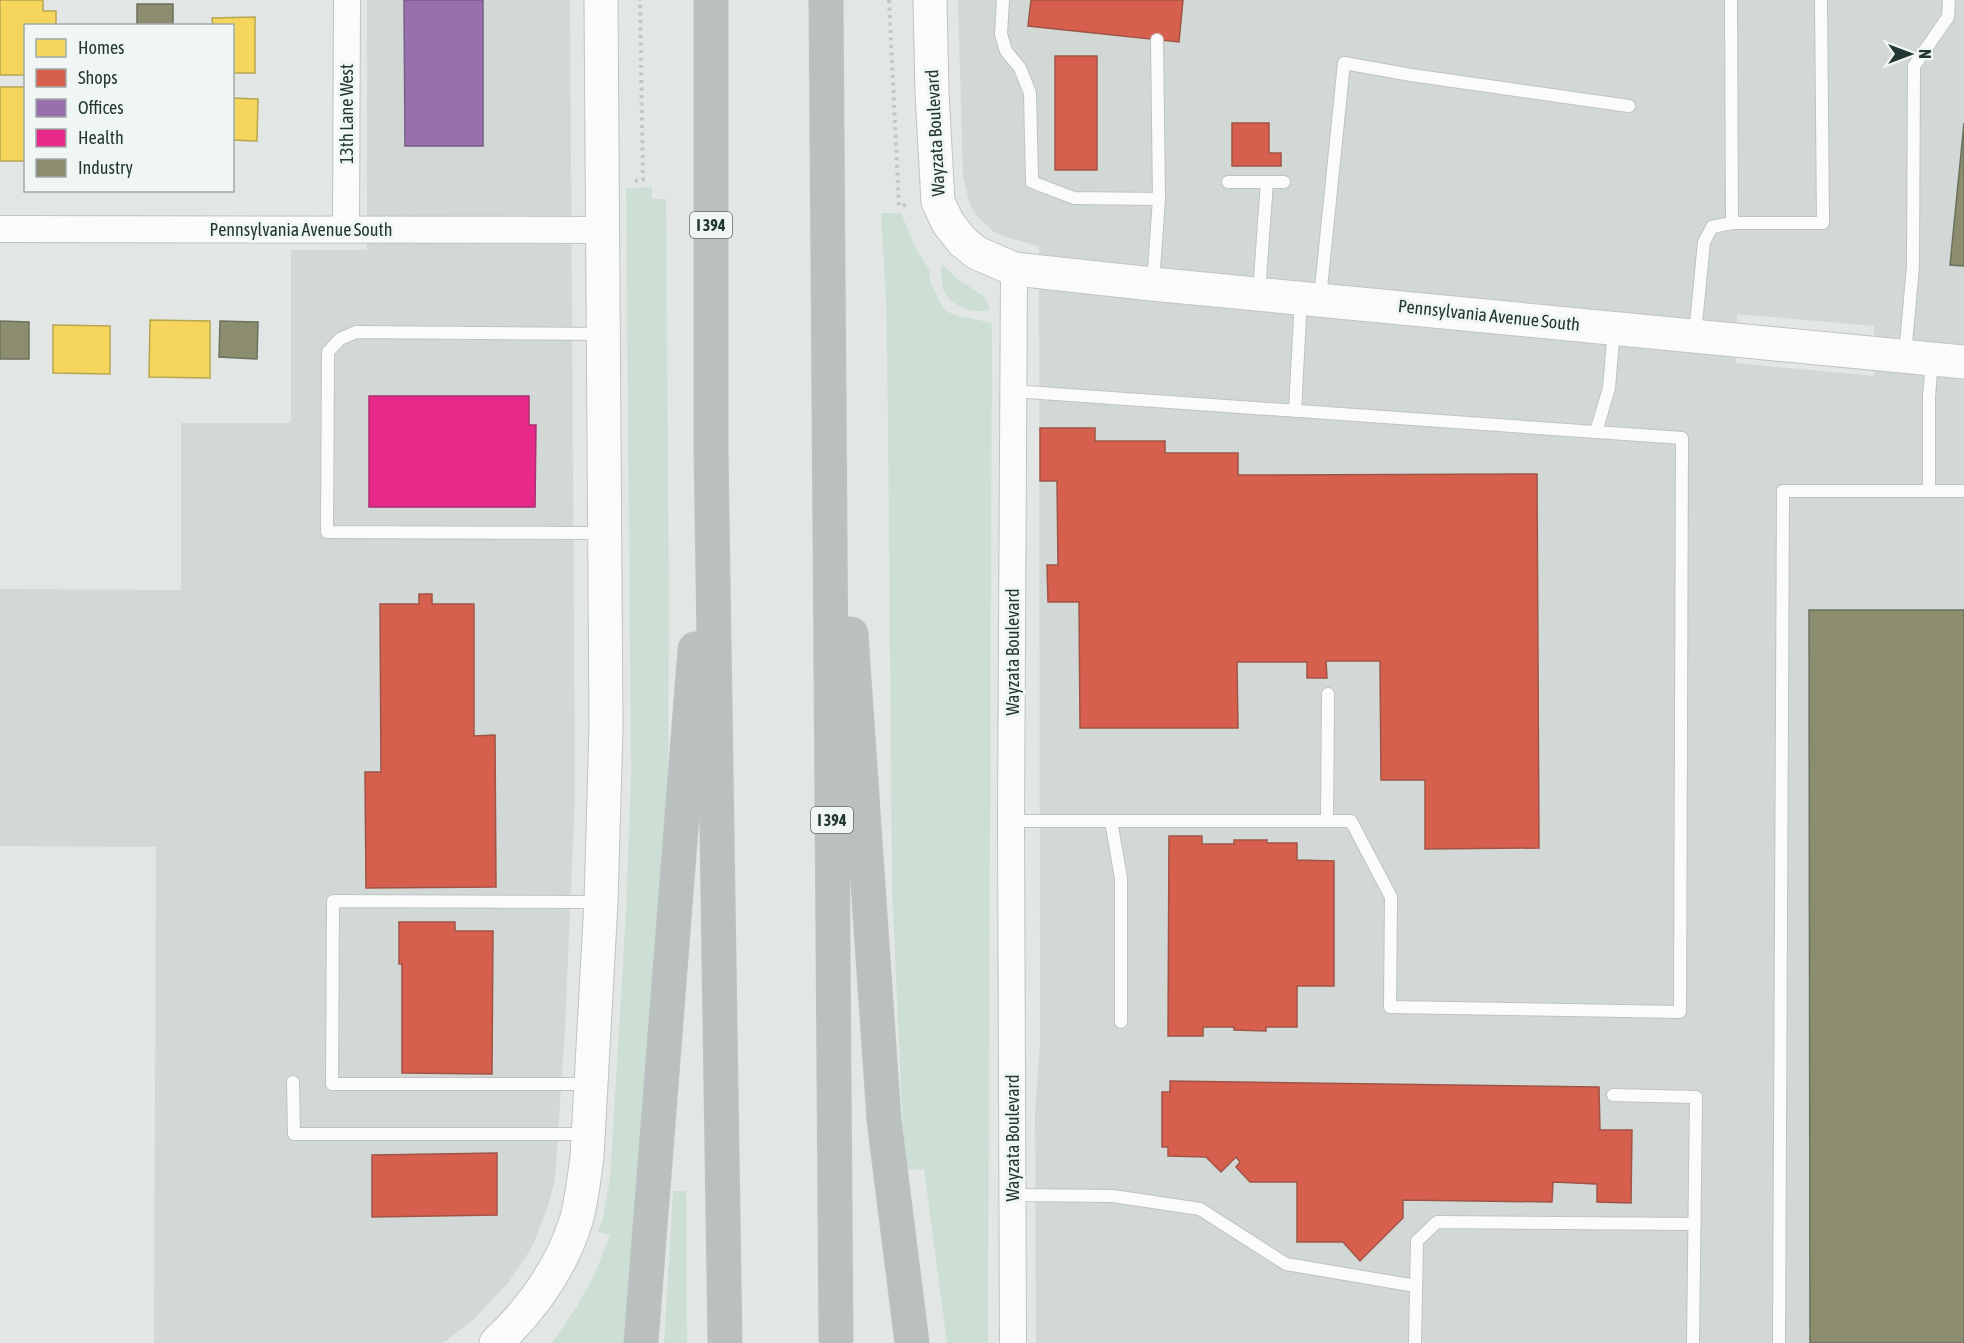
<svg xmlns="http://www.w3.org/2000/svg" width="1964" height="1343" font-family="'Asap Condensed',sans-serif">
  <rect width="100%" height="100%" fill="#e2e7e5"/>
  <!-- built -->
  <path fill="#d1d8d6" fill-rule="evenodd" d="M367 0H570L575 795 565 1028 555 1179 548 1206 532 1247 520 1266 507 1284 474 1319 443 1343H154L156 847 0 846V589L181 590V423H291V250H367Z
    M958 0H1964V1343H1036L1035 1112 1040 1043 1039 246 1005 237 994 232 977 216 970 205 963 177ZM1737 314 1874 326V376L1736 363Z"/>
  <!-- green -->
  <path fill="#cddfd4" d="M652 187V199H666L669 599 668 789 630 1343H552L576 1308 594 1276 610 1235 597 1232 602 1221 610 1179 626 912 631 772 626 188Z
    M881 213H901L916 249 929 269 931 284 942 306 946 311 955 315 992 323 988 1343H947L924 1169 907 1170 903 1133 892 890 888 425 886 301Z
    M942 264 956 278 985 297 990 309C982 313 975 311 967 309 944 301 939 287 942 264Z
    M673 1191H686L687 1343H664Z"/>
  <!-- homes -->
  <path fill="#f6d55c" stroke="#b7a650" stroke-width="1.5" d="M0 0H43V11H56V26H26V75H0Z
    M255 17V73H232V26H213L212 18Z
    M0 87H26V161H0Z
    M232 98 258 99 257 141 232 140Z
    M150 320 210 321V378L149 377Z
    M53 325 110 326V374L53 373Z"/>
  <!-- shops -->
  <path fill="#d6604d" stroke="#a05446" stroke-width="1.5" d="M1031 0H1183L1179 42 1028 26Z
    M1055 56H1097V170H1055Z
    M1232 123H1269V153H1281V166H1232Z
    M1040 428H1095V441H1165V453H1238V475L1537 474 1539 848 1425 849V780H1381L1380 661H1326L1327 678H1307V662H1237L1238 728H1080L1079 602H1048L1047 565H1058L1057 481H1040Z
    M419 594H432V604H474V736L495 735 496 887 366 888 365 772H381L380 604H419Z
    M1169 836H1202V844H1234V840H1267V843H1297V860L1334 861V986H1297V1027H1266V1031L1234 1030V1027H1203V1036H1168Z
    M399 922H455V931H493L492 1074 402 1073V964H399Z
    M1170 1081 1599 1087 1600 1130H1632L1631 1203 1597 1202V1184L1553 1182 1552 1202 1403 1200V1218L1360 1261 1343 1242H1297V1182H1250L1236 1167 1240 1162 1236 1157 1221 1172 1206 1157 1168 1156V1147H1162V1092H1170Z
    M497 1153V1215L372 1217V1155Z"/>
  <!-- offices -->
  <path fill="#9970ab" stroke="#765f88" stroke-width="1.5" d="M404 0H483V146H405Z"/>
  <!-- health -->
  <path fill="#e7298a" stroke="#ac2d70" stroke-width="1.5" d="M369 396H529V425H536L535 507H369Z"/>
  <!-- industry -->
  <path fill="#8c8c6e" stroke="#6c725d" stroke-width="1.5" d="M137 4H173V26H137Z
    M1964 123V266L1950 265Z
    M0 321 29 322V359H0Z
    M220 321 258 322 257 359 219 357Z
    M1809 610H1964V1343H1810Z"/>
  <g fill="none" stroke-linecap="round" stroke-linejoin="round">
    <defs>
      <path id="lane" d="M1003 0 1001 34 1006 51 1020 68 1030 93 1032 182 1074 198 1159 199
        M1731 0 1732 223
        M1228 182H1284
        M1153 283 1159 199 1157 40
        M1259 292 1267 182
        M1320 298 1344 63 1411 75 1629 106
        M603 334 356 332 340 339 328 352 327 532 604 533
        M1695 334 1704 242 1712 227 1732 223H1823L1821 0
        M1905 355 1913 266 1914 66 1948 17 1949 0
        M1295 411 1301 298
        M1596 432 1609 388 1614 329
        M1929 491V397L1932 360
        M1011 821H1351L1391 897 1390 1007 1680 1012 1682 438 1013 391
        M1111 821 1121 878V1022
        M1327 821 1328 694
        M293 1082 294 1134H587
        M591 1084H332L333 901 600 902
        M1613 1095 1696 1097 1693 1343
        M1013 1195 1113 1196 1200 1209 1286 1264 1416 1286
        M1415 1343 1417 1241 1437 1222 1695 1224
        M1779 1343 1783 491H1964"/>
      <path id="street" d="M0 229 602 230
        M346 229 347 0
        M1013 1343 1011 821 1014 269"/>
      <path id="secondary" d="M930 0 932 93 938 202 948 223 963 242 977 253 1014 269 1152 284 1964 362
        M496 1343C532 1309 561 1268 576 1221 582 1200 584 1178 587 1157L601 902 606 727 601 0"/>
      <path id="highway" d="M711 0V450L725 1343
        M826 0 836 1343
        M851 634 884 1120 912 1343
        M641 1343 695 649"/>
    </defs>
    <!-- lane casing -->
    <use href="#lane" stroke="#bfc4c2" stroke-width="14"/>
    <!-- street casing -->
    <use href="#street" stroke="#bfc4c2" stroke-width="28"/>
    <!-- secondary casing -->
    <use href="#secondary" stroke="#bfc4c3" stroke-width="35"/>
    <!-- highway casing -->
    <use href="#highway" stroke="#bcc3c2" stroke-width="35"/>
    <!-- path -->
    <path stroke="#c0c7c5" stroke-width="4" stroke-dasharray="3 4.5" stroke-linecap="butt" d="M889 0 899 206 906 205
      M635 181 643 180 640 0"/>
    <!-- lane -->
    <use href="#lane" stroke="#fbfbfb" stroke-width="12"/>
    <!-- street -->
    <use href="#street" stroke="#fbfbfb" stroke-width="26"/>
    <!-- secondary -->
    <use href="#secondary" stroke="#fbfbfb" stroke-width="33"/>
    <!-- highway -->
    <use href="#highway" stroke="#bac0c0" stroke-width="33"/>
  </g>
  <g text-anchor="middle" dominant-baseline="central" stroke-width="6" stroke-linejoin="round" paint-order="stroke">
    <!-- shield labels -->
    <g fill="#f0f6f4" stroke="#60706e" stroke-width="1.5">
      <rect x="690" y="212" width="42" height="26" rx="4.5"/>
      <rect x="811" y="807" width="42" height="26" rx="4.5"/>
    </g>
    <g font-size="16" font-weight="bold" fill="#233735">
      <text x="711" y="225">I 394</text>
      <text x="832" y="820">I 394</text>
    </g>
    <!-- street labels -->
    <g font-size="18" fill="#233735" stroke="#f0f6f4">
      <text transform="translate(346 114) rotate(-90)">13th Lane West</text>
      <text transform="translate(935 133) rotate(-93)">Wayzata Boulevard</text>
      <text x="301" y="229">Pennsylvania Avenue South</text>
      <text transform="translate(1489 315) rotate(6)">Pennsylvania Avenue South</text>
      <text transform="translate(1012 652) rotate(-90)">Wayzata Boulevard</text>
      <text transform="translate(1012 1138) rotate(-90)">Wayzata Boulevard</text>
    </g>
  </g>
  <!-- legend -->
  <rect x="24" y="24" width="210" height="168" fill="#f0f6f4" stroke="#9eaaa8" stroke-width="1.5"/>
  <rect x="36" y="39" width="30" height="18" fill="#f6d55c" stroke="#9eaaa8" stroke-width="1.5"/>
  <text x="78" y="54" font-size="18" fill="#233735">Homes</text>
  <rect x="36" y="69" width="30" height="18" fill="#d6604d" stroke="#9eaaa8" stroke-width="1.5"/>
  <text x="78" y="84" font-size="18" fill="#233735">Shops</text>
  <rect x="36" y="99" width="30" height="18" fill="#9970ab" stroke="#9eaaa8" stroke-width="1.5"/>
  <text x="78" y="114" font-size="18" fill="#233735">Offices</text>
  <rect x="36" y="129" width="30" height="18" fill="#e7298a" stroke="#9eaaa8" stroke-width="1.5"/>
  <text x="78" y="144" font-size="18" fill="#233735">Health</text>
  <rect x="36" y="159" width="30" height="18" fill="#8c8c6e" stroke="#9eaaa8" stroke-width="1.5"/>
  <text x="78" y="174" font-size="18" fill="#233735">Industry</text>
  <!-- north arrow -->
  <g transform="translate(1910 54) rotate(90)" stroke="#f0f6f4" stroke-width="4.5" paint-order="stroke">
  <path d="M0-4.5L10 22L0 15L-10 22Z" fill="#233735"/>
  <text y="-9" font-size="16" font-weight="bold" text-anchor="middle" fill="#233735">N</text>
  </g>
</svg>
